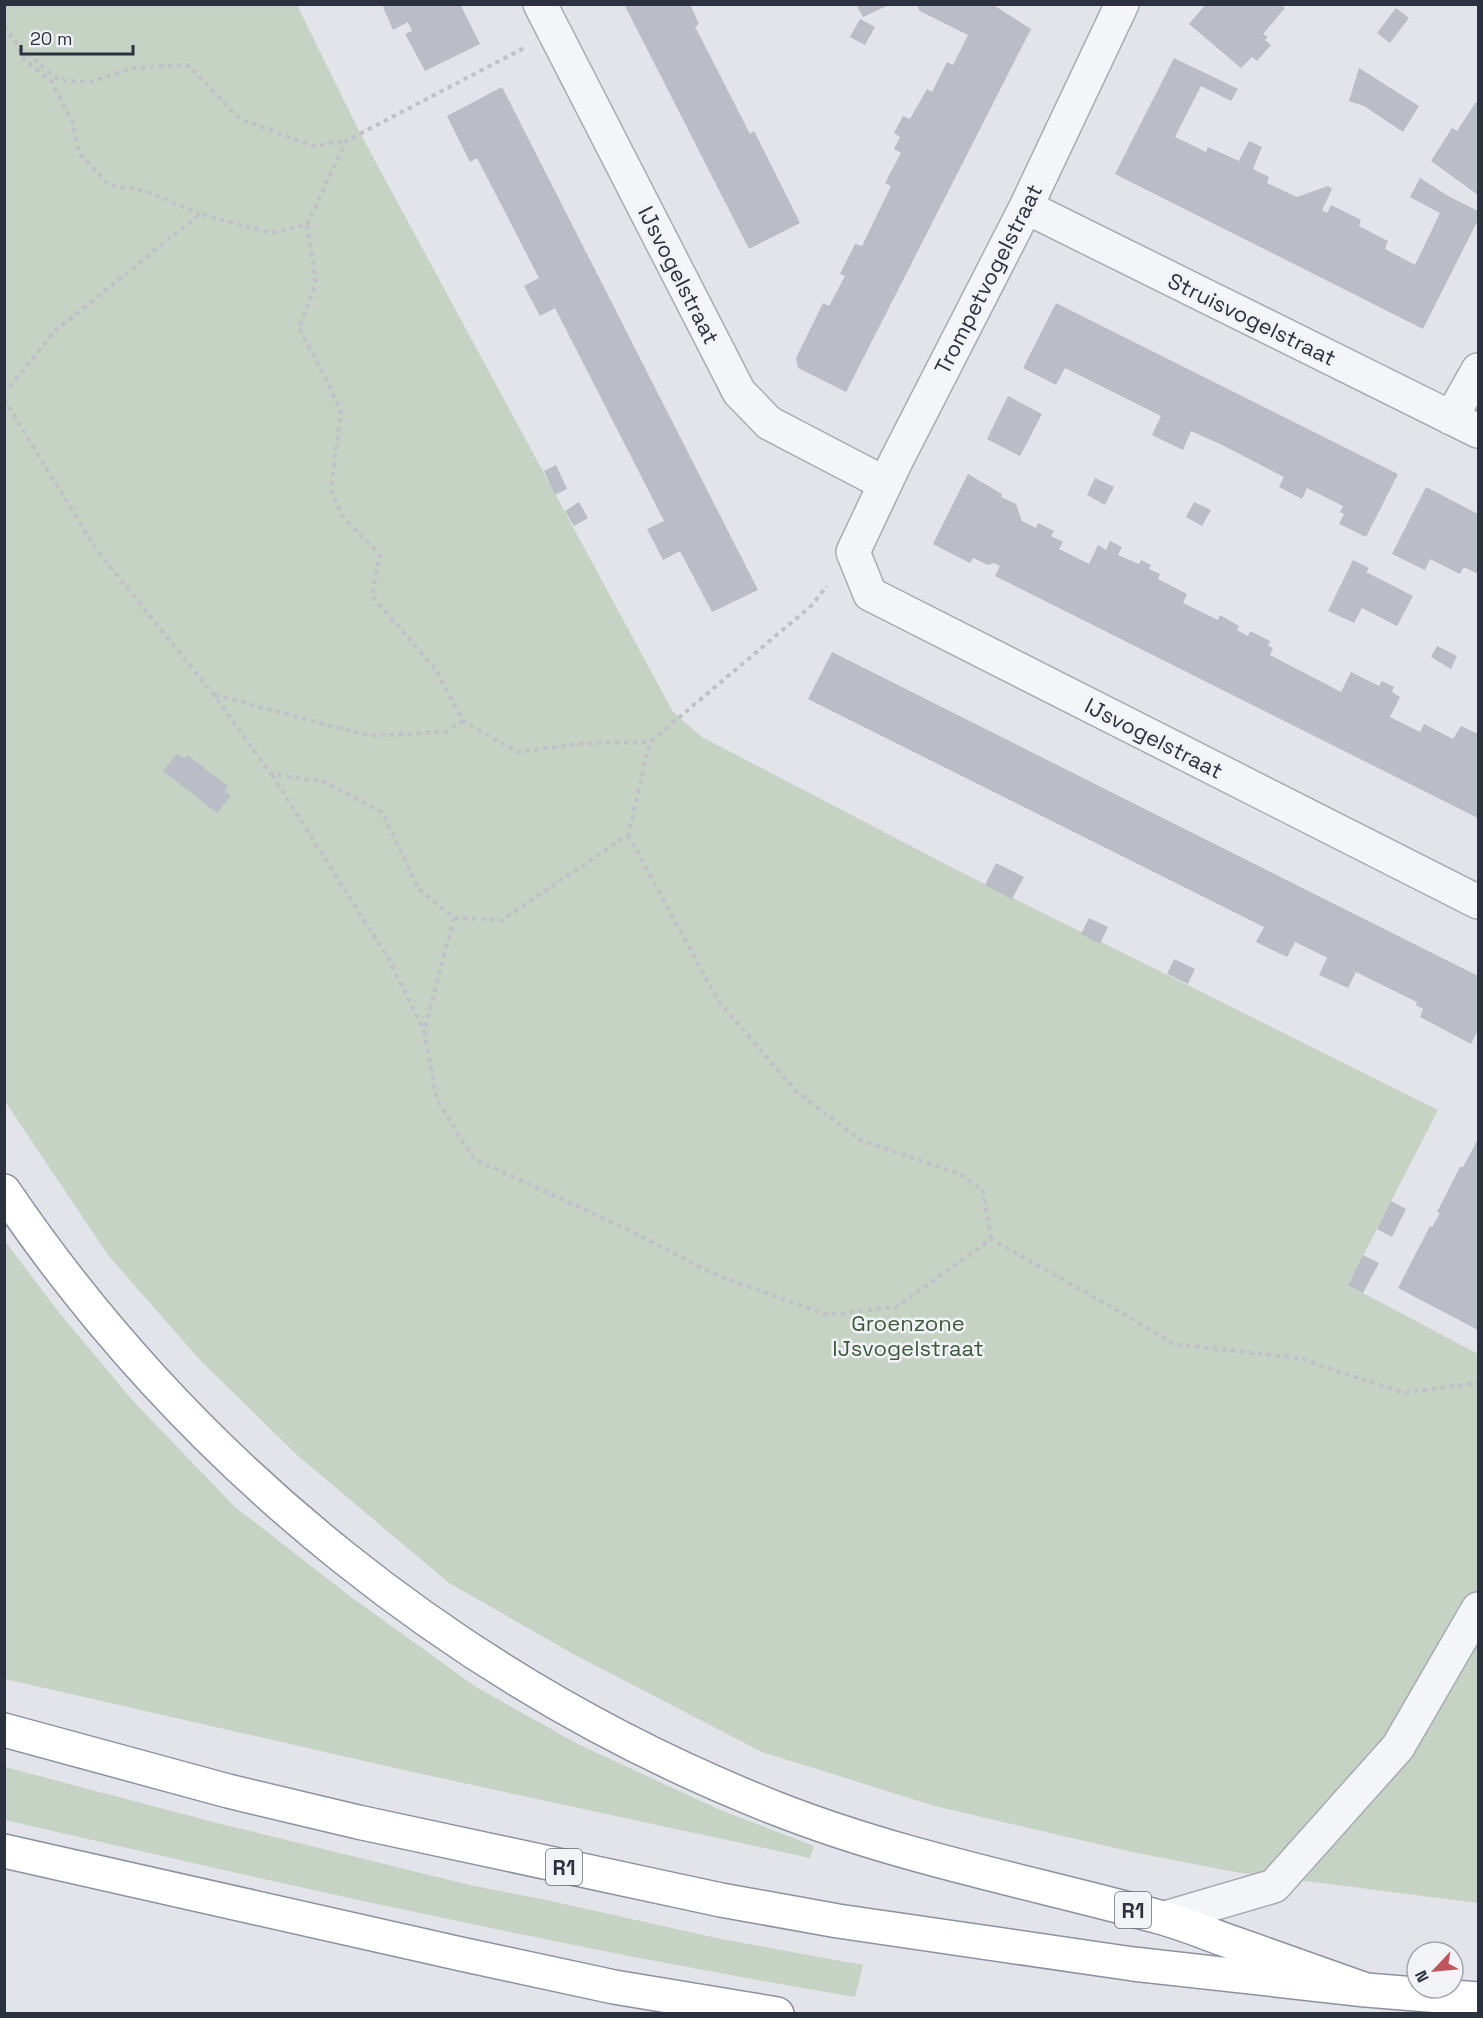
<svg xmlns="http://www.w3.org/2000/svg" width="1483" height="2018" font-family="'Space Grotesk',sans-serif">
  <rect width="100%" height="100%" fill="#e2e4e9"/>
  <!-- green -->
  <path fill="#c6d2c4" d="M4 5H297L360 133 673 712 702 737 953 868 1438 1110 1348 1285 1478 1354V1903L1235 1872 1132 1852 935 1806 762 1752 575 1655 449 1583 297 1455 200 1360 108 1255 5 1101Z
    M5 1241 57 1310 133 1401 235 1507 351 1597 476 1687 578 1744 718 1809 814 1846 810 1858 408 1771 5 1679Z
    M5 1767 217 1823 470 1885 551 1901 721 1939 863 1965 855 1997C569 1949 287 1885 5 1820Z"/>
  <!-- building -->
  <path fill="#babdc5" d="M387 4H460L480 44 425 71 405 34 412 31 408 22 393 30 383 7Z
    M624 4H690L699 24 695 27 704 44 750 134 754 131 800 223 749 249Z
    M856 4H891L863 17Z
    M916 4H992L1031 29 846 392 798 368 796 358 823 303 829 306 845 276 840 274 855 244 862 246 891 186 885 183 901 153 894 149 900 137 894 133 903 116 910 119 927 89 932 92 947 62 953 65 968 35 920 11Z
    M1206 4H1280L1285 8 1263 34 1268 37 1265 40 1271 45 1257 61 1252 57 1241 68 1189 24Z
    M1396 8 1409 18 1390 43 1377 33Z
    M860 19 875 27 865 45 850 37Z
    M1174 58 1238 89 1231 101 1201 86 1175 137 1206 152 1208 147 1239 161 1249 141 1262 147 1253 169 1269 177 1267 183 1297 197 1328 186 1332 189 1322 210 1327 213 1331 205 1361 220 1359 226 1388 241 1385 249 1415 265 1440 213 1410 197 1420 178 1448 196 1478 211V220L1423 329 1115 174Z
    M1359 68 1419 106 1403 132 1364 106 1349 101Z
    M502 87 758 590 712 612 680 551 663 560 647 529 664 521 555 308 540 316 524 286 539 278 477 158 470 162 447 116Z
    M1476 102 1478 104V195L1431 161 1452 128 1457 131Z
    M1056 303 1398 474 1366 537 1339 524 1344 514 1340 512 1343 506 1307 488 1302 499 1279 487 1284 477 1222 445 1191 431 1183 450 1152 435 1161 416 1065 368 1056 385 1023 368Z
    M1008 396 1042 414 1020 456 987 439Z
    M556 465 567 489 555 495 544 471Z
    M968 474 1002 494 1001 497 1016 504 1022 521 1036 528 1038 523 1054 531 1051 536 1063 542 1059 549 1089 564 1098 545 1106 550 1110 541 1122 547 1118 555 1139 564 1141 560 1151 565 1149 569 1160 574 1158 579 1187 594 1183 603 1218 620 1220 615 1239 626 1237 630 1248 636 1250 631 1270 641 1268 646 1273 648 1270 655 1341 692 1351 672 1379 686 1382 681 1394 687 1392 692 1400 697 1390 717 1420 732 1424 724 1453 739 1461 726 1478 734V818L995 576 1000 566 994 563 988 565 973 558 970 563 933 544Z
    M1095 478 1114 487 1105 505 1087 495Z
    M1426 487 1478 514V574L1464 567 1460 574 1430 559 1425 570 1392 554Z
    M579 502 588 518 574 526 565 511Z
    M1194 502 1211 510 1202 526 1186 517Z
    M1353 560 1369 568 1366 572 1413 596 1397 626 1362 608 1354 623 1328 611Z
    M1437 646 1457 656 1451 669 1431 657Z
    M832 652 1478 976V1030L1471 1044 1420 1017 1423 1009 1416 1005 1417 1002 1356 972 1348 988 1319 975 1327 958 1326 957 1295 942 1287 957 1256 942 1264 927 808 699Z
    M177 754 184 759 187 755 228 786 225 791 231 796 217 813 163 771Z
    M996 863 1024 877 1012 899 985 885Z
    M1089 918 1108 927 1100 944 1081 934Z
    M1174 959 1195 969 1188 984 1167 974Z
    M1478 1139V1330L1398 1288 1430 1226 1432 1227 1434 1224 1440 1213 1437 1212 1460 1167H1463Z
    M1391 1201 1406 1209 1392 1237 1377 1229Z
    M1363 1255 1379 1263 1363 1293 1348 1285Z"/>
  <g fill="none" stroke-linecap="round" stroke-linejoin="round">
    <defs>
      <path id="minor" d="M540 4 739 392 769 423 884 483
        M1122 4 1026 207 896 461 853 552 870 594 1478 902
        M1026 207 1478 431
        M1451 418 1478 370
        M1165 1918 1274 1886 1398 1747 1478 1609"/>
      <path id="highway" d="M4 1191C191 1467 465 1686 775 1808 899 1857 1031 1882 1159 1917 1183 1923 1205 1933 1228 1941 1274 1957 1320 1974 1366 1990
        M4 1730 228 1791 358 1822 721 1900 838 1921 1133 1964 1366 1990 1478 1999
        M4 1851 461 1954 614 1987 777 2014"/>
    </defs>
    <!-- minor casing -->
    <use href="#minor" stroke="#a8abb3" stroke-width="36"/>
    <!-- highway casing -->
    <use href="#highway" stroke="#8b919e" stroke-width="36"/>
    <!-- path -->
    <path stroke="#c0c2c8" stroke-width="4" stroke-dasharray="4.5 4.5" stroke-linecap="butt" d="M4 26 20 48 59 80 91 82 131 68 188 65 240 119 313 146 345 141
      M18 49 25 60 51 81 73 123 79 153 109 185 146 191 200 214
      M307 225 316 283 299 328 325 377 341 412 331 489 342 516 380 555 372 596 436 670 463 721 517 752 577 744 650 742
      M4 394 55 331 200 214 271 233 307 225 346 141 524 48
      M4 399 96 549 214 695 271 774 325 782 382 812 419 889 454 918 424 1031 437 1100 474 1159 629 1230 711 1273 827 1315 896 1307 991 1239 1143 1325 1173 1344 1299 1358 1403 1393 1478 1383
      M215 695 369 736 445 732 463 721
      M272 775 388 958 424 1031
      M628 835 719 1002 797 1092 862 1141 958 1173 983 1190 991 1239
      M454 918 502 920 628 835 650 742 811 606 827 586"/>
    <!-- minor -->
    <use href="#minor" stroke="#f4f5f8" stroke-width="33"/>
    <!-- highway -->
    <use href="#highway" stroke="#fff" stroke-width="33"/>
  </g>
  <g text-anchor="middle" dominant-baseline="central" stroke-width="5" stroke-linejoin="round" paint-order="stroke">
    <!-- shield labels -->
    <g fill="#f1f3f6" stroke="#676b76" stroke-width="1.5">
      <rect x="546" y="1849" width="36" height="36" rx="4.5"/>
      <rect x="1115" y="1892" width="36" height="36" rx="4.5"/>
    </g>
    <g font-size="21" font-weight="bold" fill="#2c313f">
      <text x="564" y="1867">R1</text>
      <text x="1133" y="1910">R1</text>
    </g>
    <!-- street labels -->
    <g font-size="22" fill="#2c313f" stroke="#f1f3f6">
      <text transform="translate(679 275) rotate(63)">IJsvogelstraat</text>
      <text transform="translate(988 279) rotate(-63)">Trompetvogelstraat</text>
      <text transform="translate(1252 319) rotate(26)">Struisvogelstraat</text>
      <text transform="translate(1154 738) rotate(27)">IJsvogelstraat</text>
    </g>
    <!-- park labels -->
    <g font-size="22" fill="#3e593b" stroke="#f1f3f6">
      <text x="908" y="1323">Groenzone<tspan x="908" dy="25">IJsvogelstraat</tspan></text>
    </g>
  </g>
  <!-- border -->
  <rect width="1483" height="2018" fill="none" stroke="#2c313f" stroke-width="12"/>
  <!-- north arrow -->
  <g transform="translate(1435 1970) rotate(244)"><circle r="28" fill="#f1f3f6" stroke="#a2a5ad" stroke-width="1.5"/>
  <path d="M0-4.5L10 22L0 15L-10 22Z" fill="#c0545c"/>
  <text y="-9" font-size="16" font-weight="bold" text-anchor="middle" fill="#2c313f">N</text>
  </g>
  <!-- scale -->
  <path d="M21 45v9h112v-9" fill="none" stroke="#2c313f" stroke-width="3"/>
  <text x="30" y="45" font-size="18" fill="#2c313f" stroke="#f1f3f6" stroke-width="4.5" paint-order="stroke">20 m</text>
</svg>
